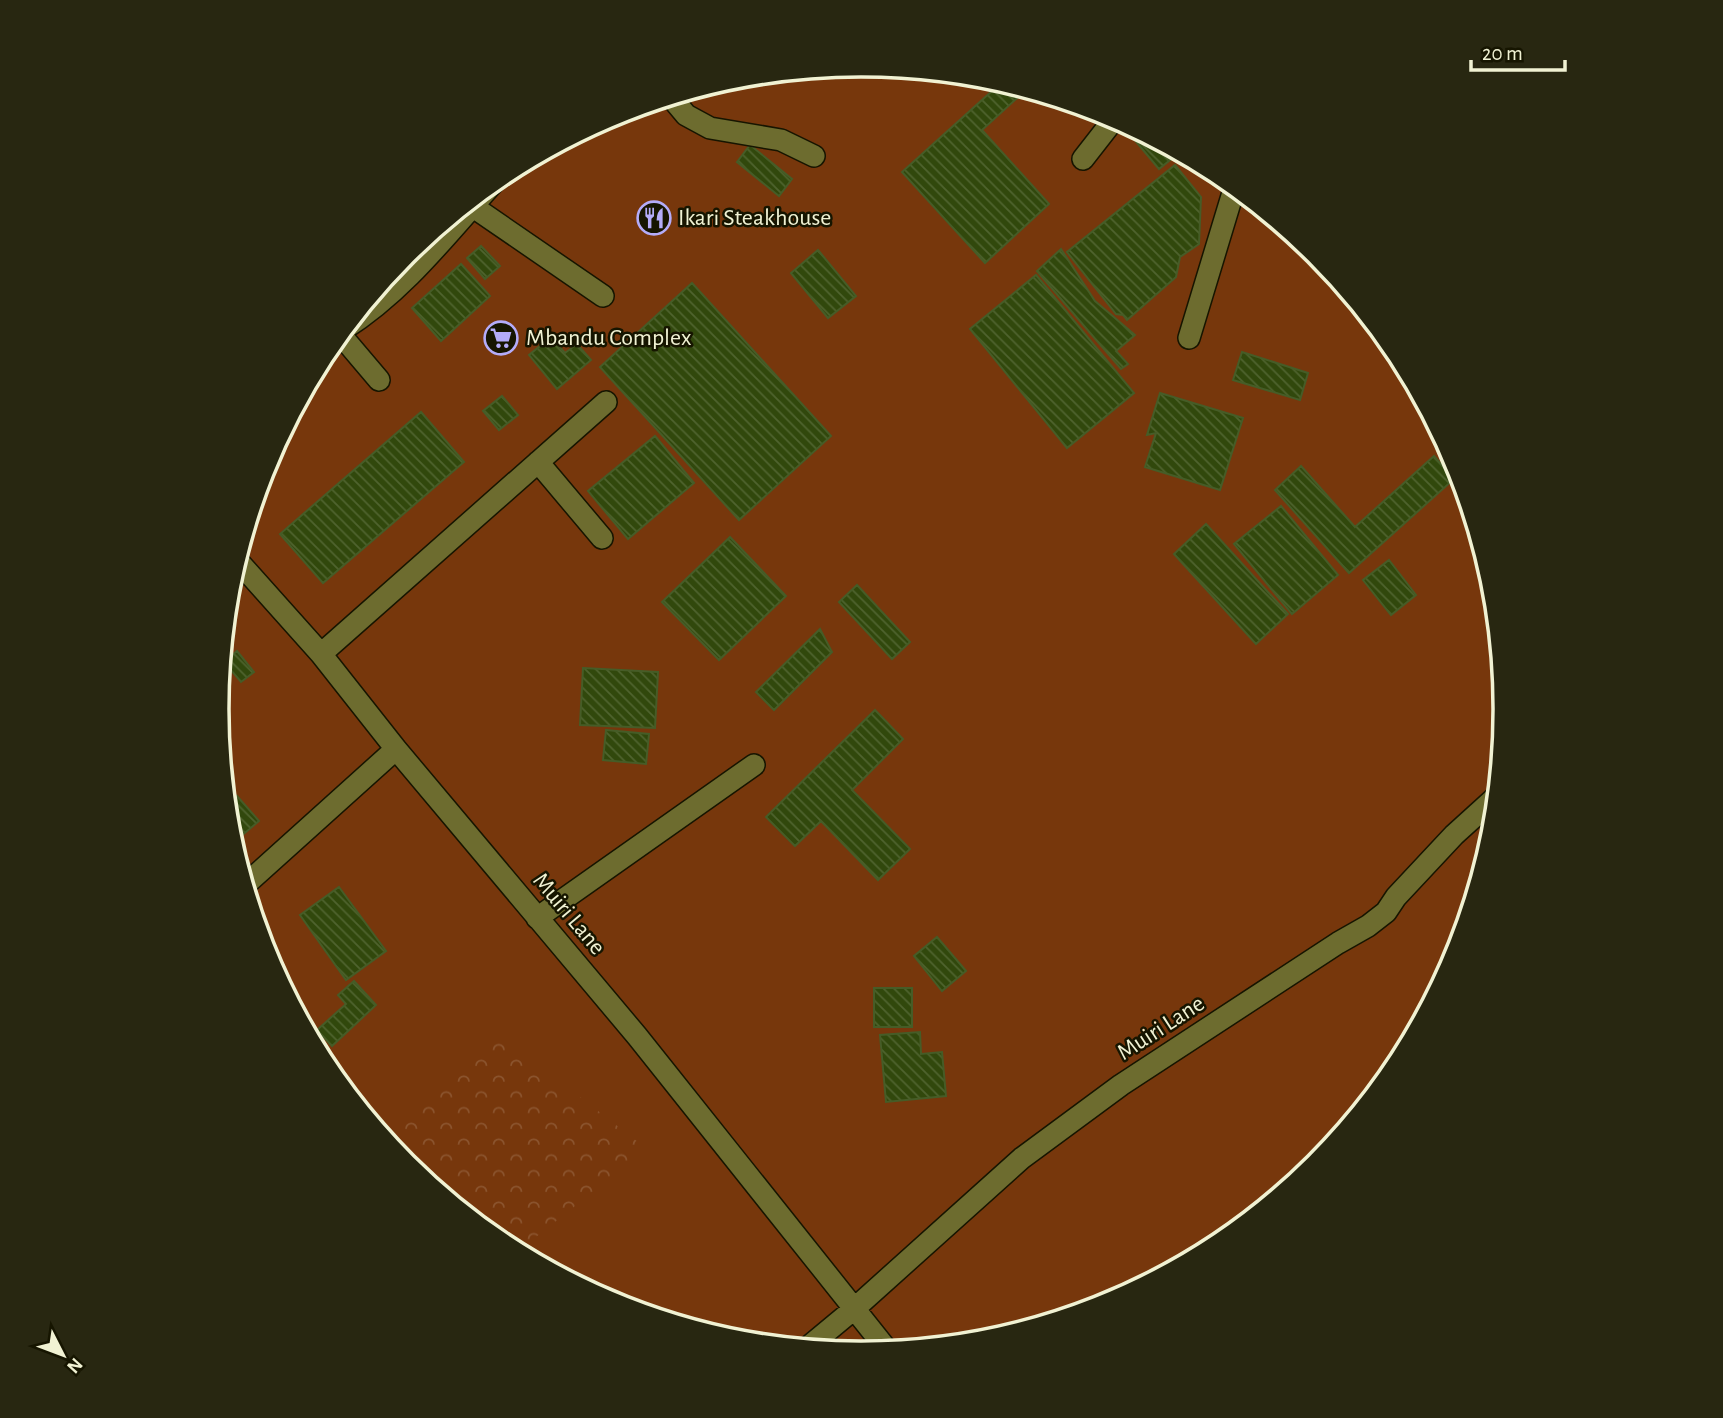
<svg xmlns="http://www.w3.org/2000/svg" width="1723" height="1418" font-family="'Alegreya Sans',sans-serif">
  <defs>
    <pattern id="forest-crowns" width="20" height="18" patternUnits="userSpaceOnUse" patternTransform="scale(1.75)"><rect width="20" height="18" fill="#77370c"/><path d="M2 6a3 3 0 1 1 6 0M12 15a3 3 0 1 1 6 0" fill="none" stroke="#8b542e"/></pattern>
    <pattern id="building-back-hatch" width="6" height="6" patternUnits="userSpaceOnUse" patternTransform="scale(1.75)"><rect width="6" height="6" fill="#31480c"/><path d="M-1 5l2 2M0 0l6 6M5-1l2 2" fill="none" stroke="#4f632e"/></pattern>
  </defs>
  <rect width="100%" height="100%" fill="#2f2e00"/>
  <!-- green -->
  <path fill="#77370c" d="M225 713a640 640 0 1 1 1280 0a640 640 0 1 1-1280 0Z"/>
  <!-- forest -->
  <path fill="url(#forest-crowns)" d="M495 1031 647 1149 517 1252 503 1244 406 1164 379 1132Z"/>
  <!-- building -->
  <path fill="url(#building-back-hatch)" stroke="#465c27" stroke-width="2" d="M1002 82 1026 90 982 130 1049 204 985 263 902 172Z
    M1141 131 1180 152 1159 169 1133 138Z
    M750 145 792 179 779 196 737 162Z
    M1175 165 1201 197 1199 244 1180 257 1176 277 1127 320 1123 315 1116 314 1067 252Z
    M481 246 500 266 485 279 467 258Z
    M1061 249 1095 301 1135 335 1116 351 1128 364 1121 369 1037 271Z
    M818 250 856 296 828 318 791 273Z
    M461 264 490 296 441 341 412 308Z
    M1036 275 1134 393 1067 448 970 329Z
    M692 283 831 436 739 520 600 367Z
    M551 337 565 353 577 344 591 360 557 389 529 355Z
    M1242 352 1308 373 1300 400 1233 380Z
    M1160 393 1243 418 1220 490 1145 467 1156 433 1147 435Z
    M502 396 518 415 499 430 483 411Z
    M421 412 464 462 323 583 280 534Z
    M655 436 694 483 628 539 588 491Z
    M1434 456 1454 479 1349 573 1275 490 1301 466 1355 527Z
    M1281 506 1338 575 1292 614 1234 544Z
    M1206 524 1288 614 1256 644 1174 554Z
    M730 537 786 596 719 660 662 602Z
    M1389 560 1416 595 1391 615 1363 580Z
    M857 585 910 642 892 659 839 602Z
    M820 629 832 652 774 710 756 692Z
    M237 651 254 672 241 682 224 662Z
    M583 668 658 672 655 728 580 725Z
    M875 710 903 739 852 790 910 849 878 880 821 821 795 846 766 817Z
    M606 730 649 734 646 764 603 760Z
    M237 796 259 821 232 844 230 834 227 805Z
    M339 887 386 951 346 980 300 915Z
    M937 937 966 971 942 991 914 956Z
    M354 981 376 1005 332 1046 317 1030 346 1004 338 995Z
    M874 988H912V1027H874Z
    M920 1032 921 1054 942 1052 946 1096 886 1102 880 1035Z"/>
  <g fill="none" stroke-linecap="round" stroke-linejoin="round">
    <defs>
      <path id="minor" d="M671 97 686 115 710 128 781 140 814 156
        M1083 159 1115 118
        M472 206 603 296
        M344 329C404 291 448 233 495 181
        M340 334 379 380
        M1189 338 1235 186
        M538 462 602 538
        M237 560 321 654 396 749 637 1036 888 1351
        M321 654 606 402
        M245 885 396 749
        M537 918 754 765
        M807 1348 854 1309 1022 1158 1121 1085 1338 943 1368 926 1386 912 1396 897 1454 835 1497 796"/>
    </defs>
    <!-- minor casing -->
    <use href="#minor" stroke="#161500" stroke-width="24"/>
    <!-- minor -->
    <use href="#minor" stroke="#6d6c2f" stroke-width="21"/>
  </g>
  <!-- icons -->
  <defs>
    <symbol id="restaurant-ring" viewBox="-11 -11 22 22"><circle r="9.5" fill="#161500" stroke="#b4acf9" stroke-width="1.5"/><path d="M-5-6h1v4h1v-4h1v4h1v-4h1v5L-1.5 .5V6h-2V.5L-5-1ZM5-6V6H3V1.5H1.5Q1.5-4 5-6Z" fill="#b4acf9"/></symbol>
    <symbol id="supermarket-ring" viewBox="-11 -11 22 22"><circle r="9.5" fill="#161500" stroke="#b4acf9" stroke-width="1.5"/><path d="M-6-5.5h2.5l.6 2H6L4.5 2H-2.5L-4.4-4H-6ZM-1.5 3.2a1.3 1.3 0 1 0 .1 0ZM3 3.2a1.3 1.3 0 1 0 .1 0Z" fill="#b4acf9"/></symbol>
  </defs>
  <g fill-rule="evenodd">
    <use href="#restaurant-ring" x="635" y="199" width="38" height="38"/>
    <use href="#supermarket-ring" x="482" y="319" width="38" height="38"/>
  </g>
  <g text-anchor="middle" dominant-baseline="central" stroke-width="5" stroke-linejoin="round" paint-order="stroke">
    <!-- poi labels -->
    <g font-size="24" fill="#f1f2d3" stroke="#161500" text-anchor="start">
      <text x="678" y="218">Ikari Steakhouse</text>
      <text x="526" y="338">Mbandu Complex</text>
    </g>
    <!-- street labels -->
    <g font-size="24" fill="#f1f2d3" stroke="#161500">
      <text transform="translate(569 914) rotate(50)">Muiri Lane</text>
      <text transform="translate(1161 1028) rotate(-33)">Muiri Lane</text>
    </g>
  </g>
  <!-- crop -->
  <path d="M0 0H1723V1418H0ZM229 709a632 632 0 1 1 1264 0a632 632 0 1 1-1264 0Z" fill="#282711" fill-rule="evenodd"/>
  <path fill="none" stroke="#f1f2d3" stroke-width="3.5" d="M229 709a632 632 0 1 1 1264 0a632 632 0 1 1-1264 0Z"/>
  <!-- north arrow -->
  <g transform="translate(63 1355) rotate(132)" stroke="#161500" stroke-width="5" paint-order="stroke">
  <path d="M0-5L12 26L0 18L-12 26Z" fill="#f1f2d3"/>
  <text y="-10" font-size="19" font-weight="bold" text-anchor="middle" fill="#f1f2d3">N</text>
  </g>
  <!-- scale -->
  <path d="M1471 60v10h94v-10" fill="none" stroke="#f1f2d3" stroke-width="3.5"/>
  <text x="1482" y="60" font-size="21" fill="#f1f2d3" stroke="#161500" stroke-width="5" paint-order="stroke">20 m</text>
</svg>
